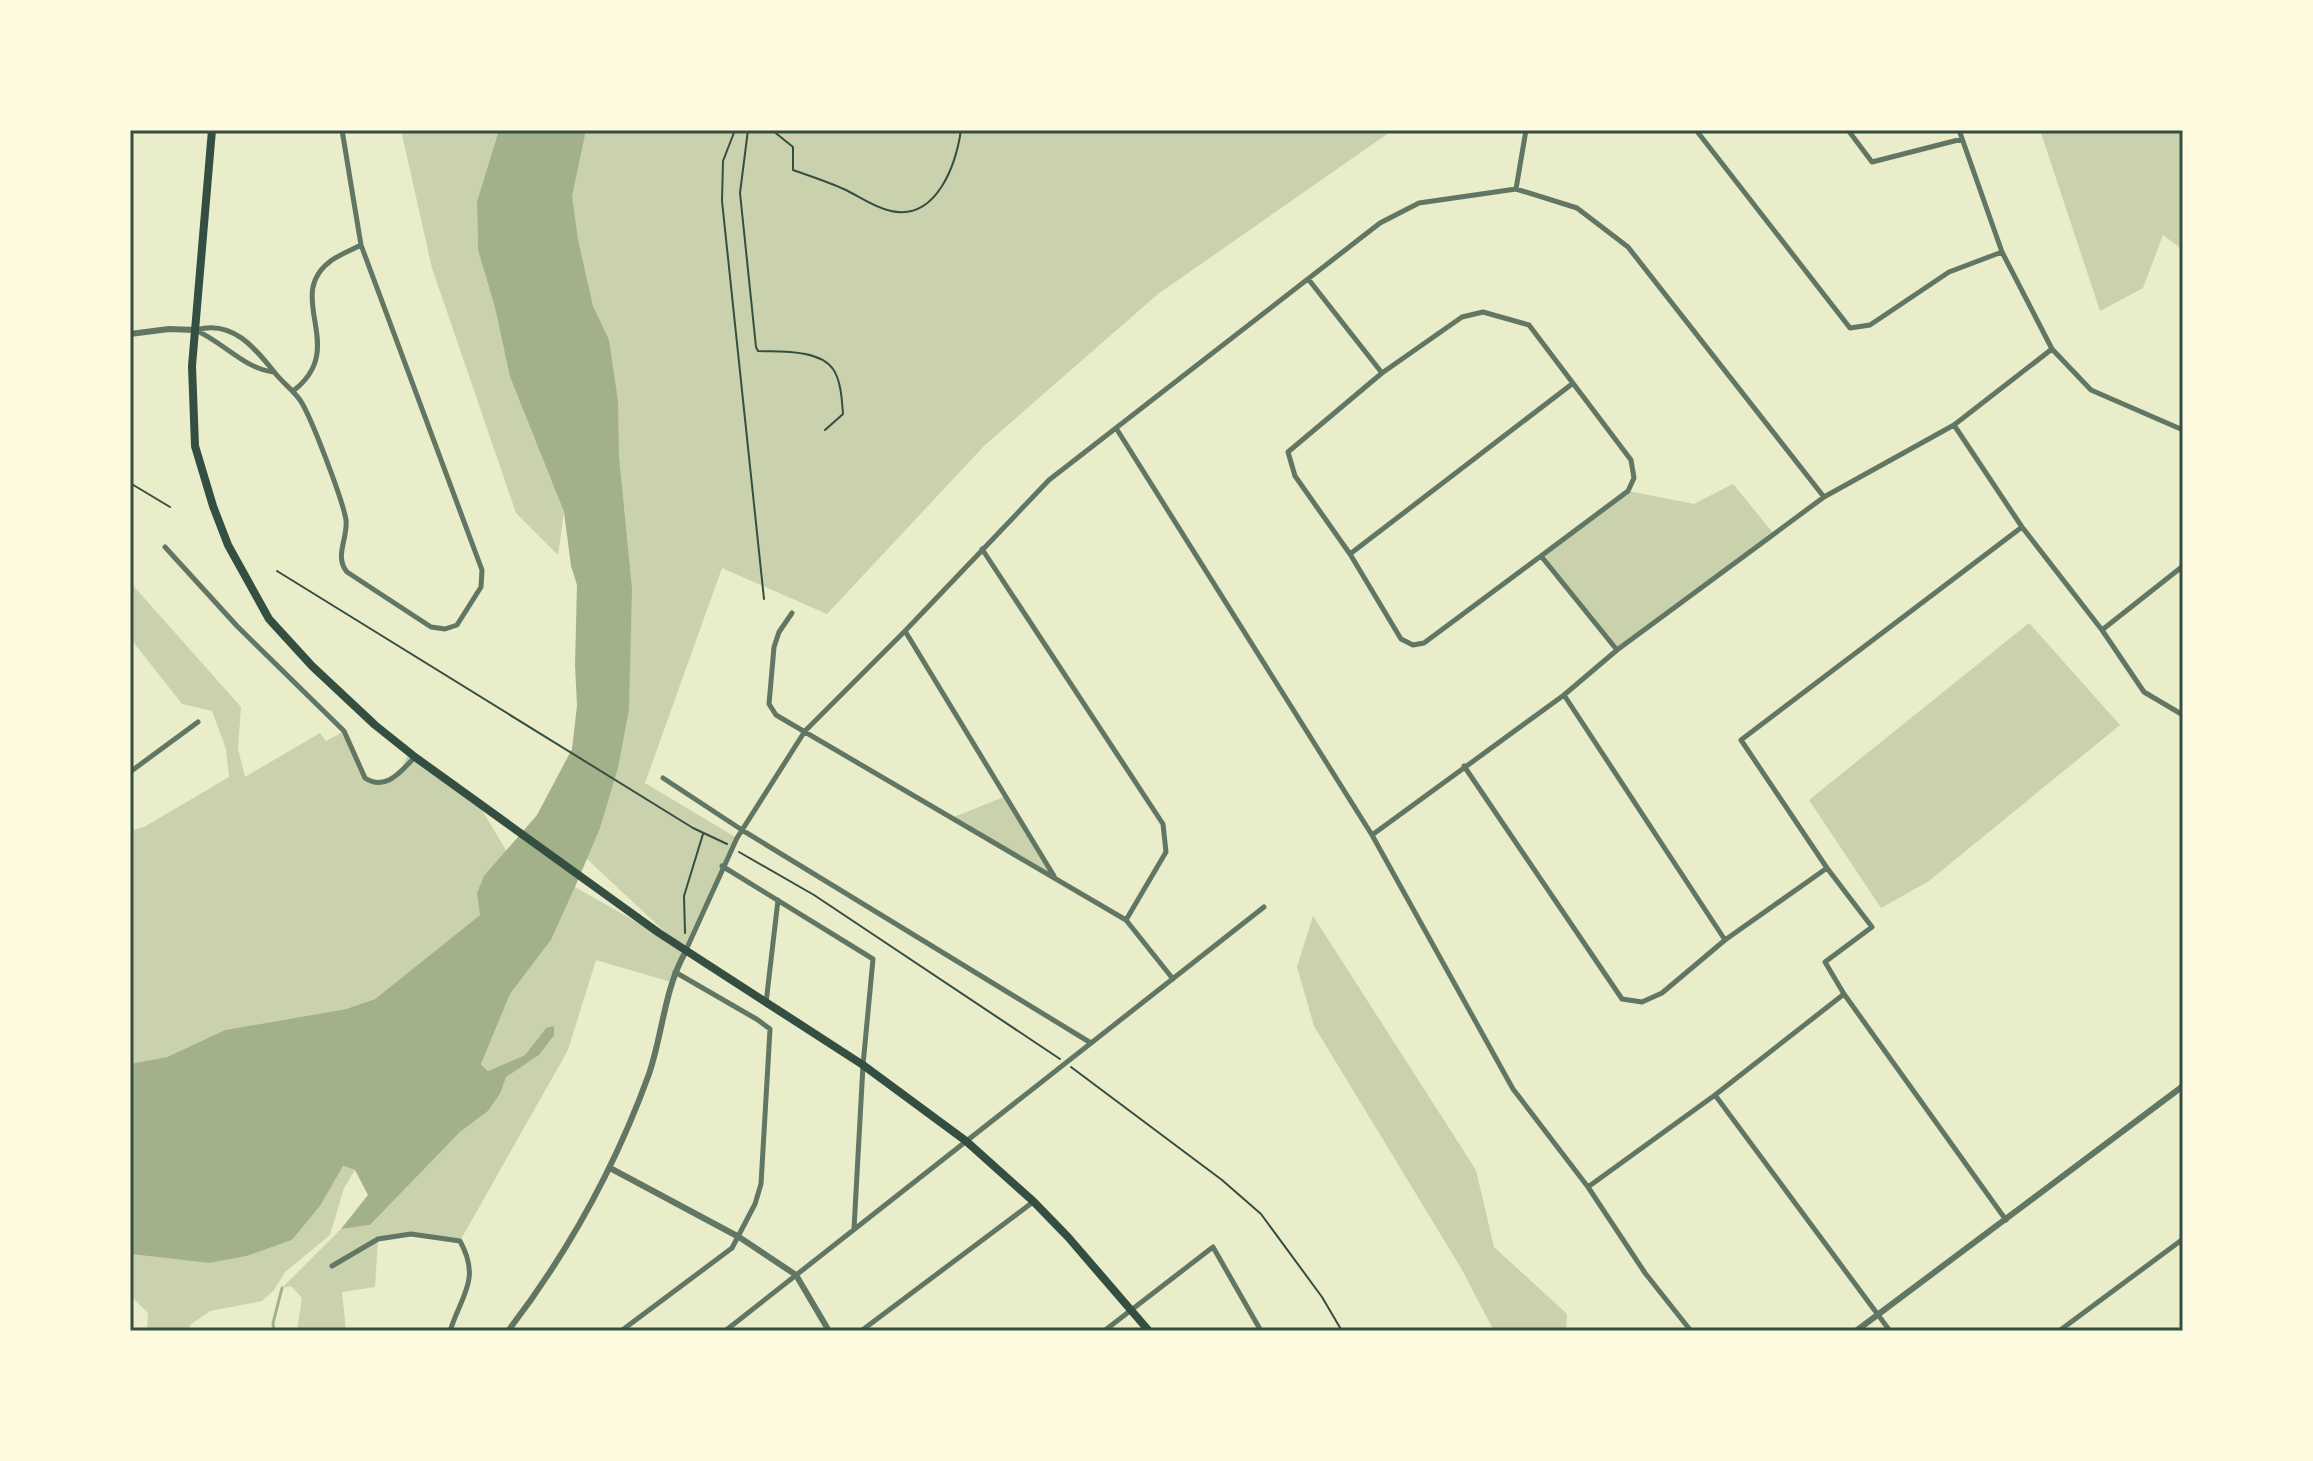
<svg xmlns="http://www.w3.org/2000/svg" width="2313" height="1461" font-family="'PT Sans',sans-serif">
  <rect width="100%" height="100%" fill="#e9edc9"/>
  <!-- green -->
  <path fill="#cad2ad" d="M401 130H499L477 201 478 250 495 308 510 377 564 512 558 555 516 513 432 268Z
    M541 130H1393L1158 294 984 446 827 614 722 568 645 783 737 838 671 982 596 960 568 1050 460 1241 411 1234 378 1239 375 1287 342 1292 346 1331H297L302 1298 291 1286 282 1288 341 1229 370 1225 460 1132 488 1111 500 1094 505 1077 539 1055 554 1037V1027L546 1028 525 1055 488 1071 481 1063 510 994 551 940 575 887 682 948 586 858 603 631Z
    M2040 130H2183V250L2163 235 2143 288 2100 311Z
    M1733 484 1774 534 1617 650 1541 556 1628 491 1694 504Z
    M130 582 241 707 238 749 245 777 320 733 326 741 344 731 361 774 376 783 398 775 409 753 477 802 506 850 480 915 375 999 346 1009 225 1030 167 1057 130 1064V831L144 827 229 777 226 749 212 711 182 704 130 638Z
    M2029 623 2120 725 1929 881 1881 908 1809 800Z
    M1006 796 1055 877 954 817Z
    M1313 916 1476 1170 1494 1247 1567 1314 1566 1331H1494L1461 1268 1314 1026 1297 967Z
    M342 1166 355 1170 344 1188 330 1235 285 1272 274 1290 262 1301 210 1311 190 1325 189 1331H147L148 1313 130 1295V1254L209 1263 247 1256 292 1240 320 1206Z"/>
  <!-- water -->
  <path fill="#a3b18a" d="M499 130H586L572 196 578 240 593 306 609 340 618 401 619 457 632 589 629 709 618 768 600 828 575 887 551 940 510 994 481 1064 488 1071 525 1055 546 1028 554 1026V1036L539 1055 506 1077 500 1094 488 1111 460 1132 370 1225 341 1229 368 1195 355 1170 343 1166 320 1206 292 1240 247 1256 209 1263 130 1254V1064L167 1057 225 1030 346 1009 375 999 480 915 477 893 484 876 537 815 572 749 577 706 575 665 577 585 571 566 564 512 510 377 495 308 478 250 477 201Z"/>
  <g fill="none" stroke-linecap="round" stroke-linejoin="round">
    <!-- stream -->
    <path stroke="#a3b18a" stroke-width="3" d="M274 1331 273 1323 282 1288"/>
    <!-- path -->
    <path stroke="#344e41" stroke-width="2" d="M735 130 723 161 722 201 764 599
      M748 130 740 193 756 347 758 351C780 352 819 349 833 369 841 380 842 401 843 414L825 430
      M772 130 793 147V170C810 176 829 182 846 190 860 197 875 208 891 211 937 221 956 164 961 130
      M130 483 170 507
      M277 571 693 828 727 844
      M739 852 814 895 1060 1059
      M685 933 684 896 703 834
      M1071 1067 1222 1180 1261 1214 1322 1297 1342 1331"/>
    <!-- minor -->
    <path stroke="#617663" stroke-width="5" d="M1696 130 1850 328 1870 325 1949 272 2002 252
      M1848 130 1872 162 1962 139
      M1959 130 2002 252 2052 349 2091 390 2183 430
      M1516 189 1526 130
      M1309 280 1382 373 1288 452 1295 476 1350 554 1401 639 1413 645 1424 643 1541 556
      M195 330C222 341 243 368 273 372
      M196 330C232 319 255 348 275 373 283 383 293 390 300 400 311 416 343 501 346 520 348 539 334 556 347 572L431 627 445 629 457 625 481 587 482 570 361 245 342 130
      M1382 373 1462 317 1483 312 1529 325 1631 460 1634 478 1628 491 1541 556 1617 650
      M293 391C351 347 281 296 332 260 341 254 351 250 361 245
      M1954 425 2022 527 2102 630 2144 692 2183 715
      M1116 428 1372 835 1513 1089 1588 1187 1645 1273 1691 1331
      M165 547 237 626 344 731 365 778C386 792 401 771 415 757
      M982 549 1163 824 1166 852 1126 920
      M1350 554 1572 384
      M792 613 779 632 774 647 769 704 776 715 1126 920 1173 979
      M2102 630 2183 566
      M905 631 1054 876
      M1564 695 1725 940
      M1464 766 1622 999 1642 1002 1662 993 1725 940 1827 868
      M130 772 198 722
      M663 778 742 830 1091 1043
      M1372 835 1564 695 1617 650 1824 497 1954 425 2052 349
      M722 866 873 959 863 1065 854 1229
      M686 950 737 838 805 731 905 631 1049 480 1380 223 1419 203 1516 189 1577 208 1628 247 1824 497
      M766 1003 778 900
      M1715 1095 1890 1331
      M1588 1187 1715 1095 1844 994
      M2006 1220 1844 994 1825 962 1872 927 1827 868 1741 740 2022 527
      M332 1266 378 1239 411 1234 460 1241C481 1279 462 1294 450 1331
      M621 1331 732 1248 755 1204 761 1184 770 1029 758 1020 675 972
      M725 1331 1264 907
      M861 1331 1033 1202
      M1104 1331 1213 1247 1261 1331
      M2059 1331 2183 1239"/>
    <!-- tertiary -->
    <path stroke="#617663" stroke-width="6" d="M130 334 169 329 195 330
      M610 1168 739 1237 796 1275 829 1331
      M508 1331C567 1254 616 1165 649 1074 663 1033 664 989 686 951
      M1856 1331 2183 1086"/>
    <!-- primary -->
    <path stroke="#344e41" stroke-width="8" d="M212 130 192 366 195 446 213 506 228 545 269 619 312 666 375 725 415 757 659 933 863 1065 966 1141 1033 1201 1068 1237 1149 1331"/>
  </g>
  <!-- border -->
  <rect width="2313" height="1461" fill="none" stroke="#fefae0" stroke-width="264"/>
  <rect x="132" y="132" width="2049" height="1197" fill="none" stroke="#344e41" stroke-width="3"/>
</svg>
